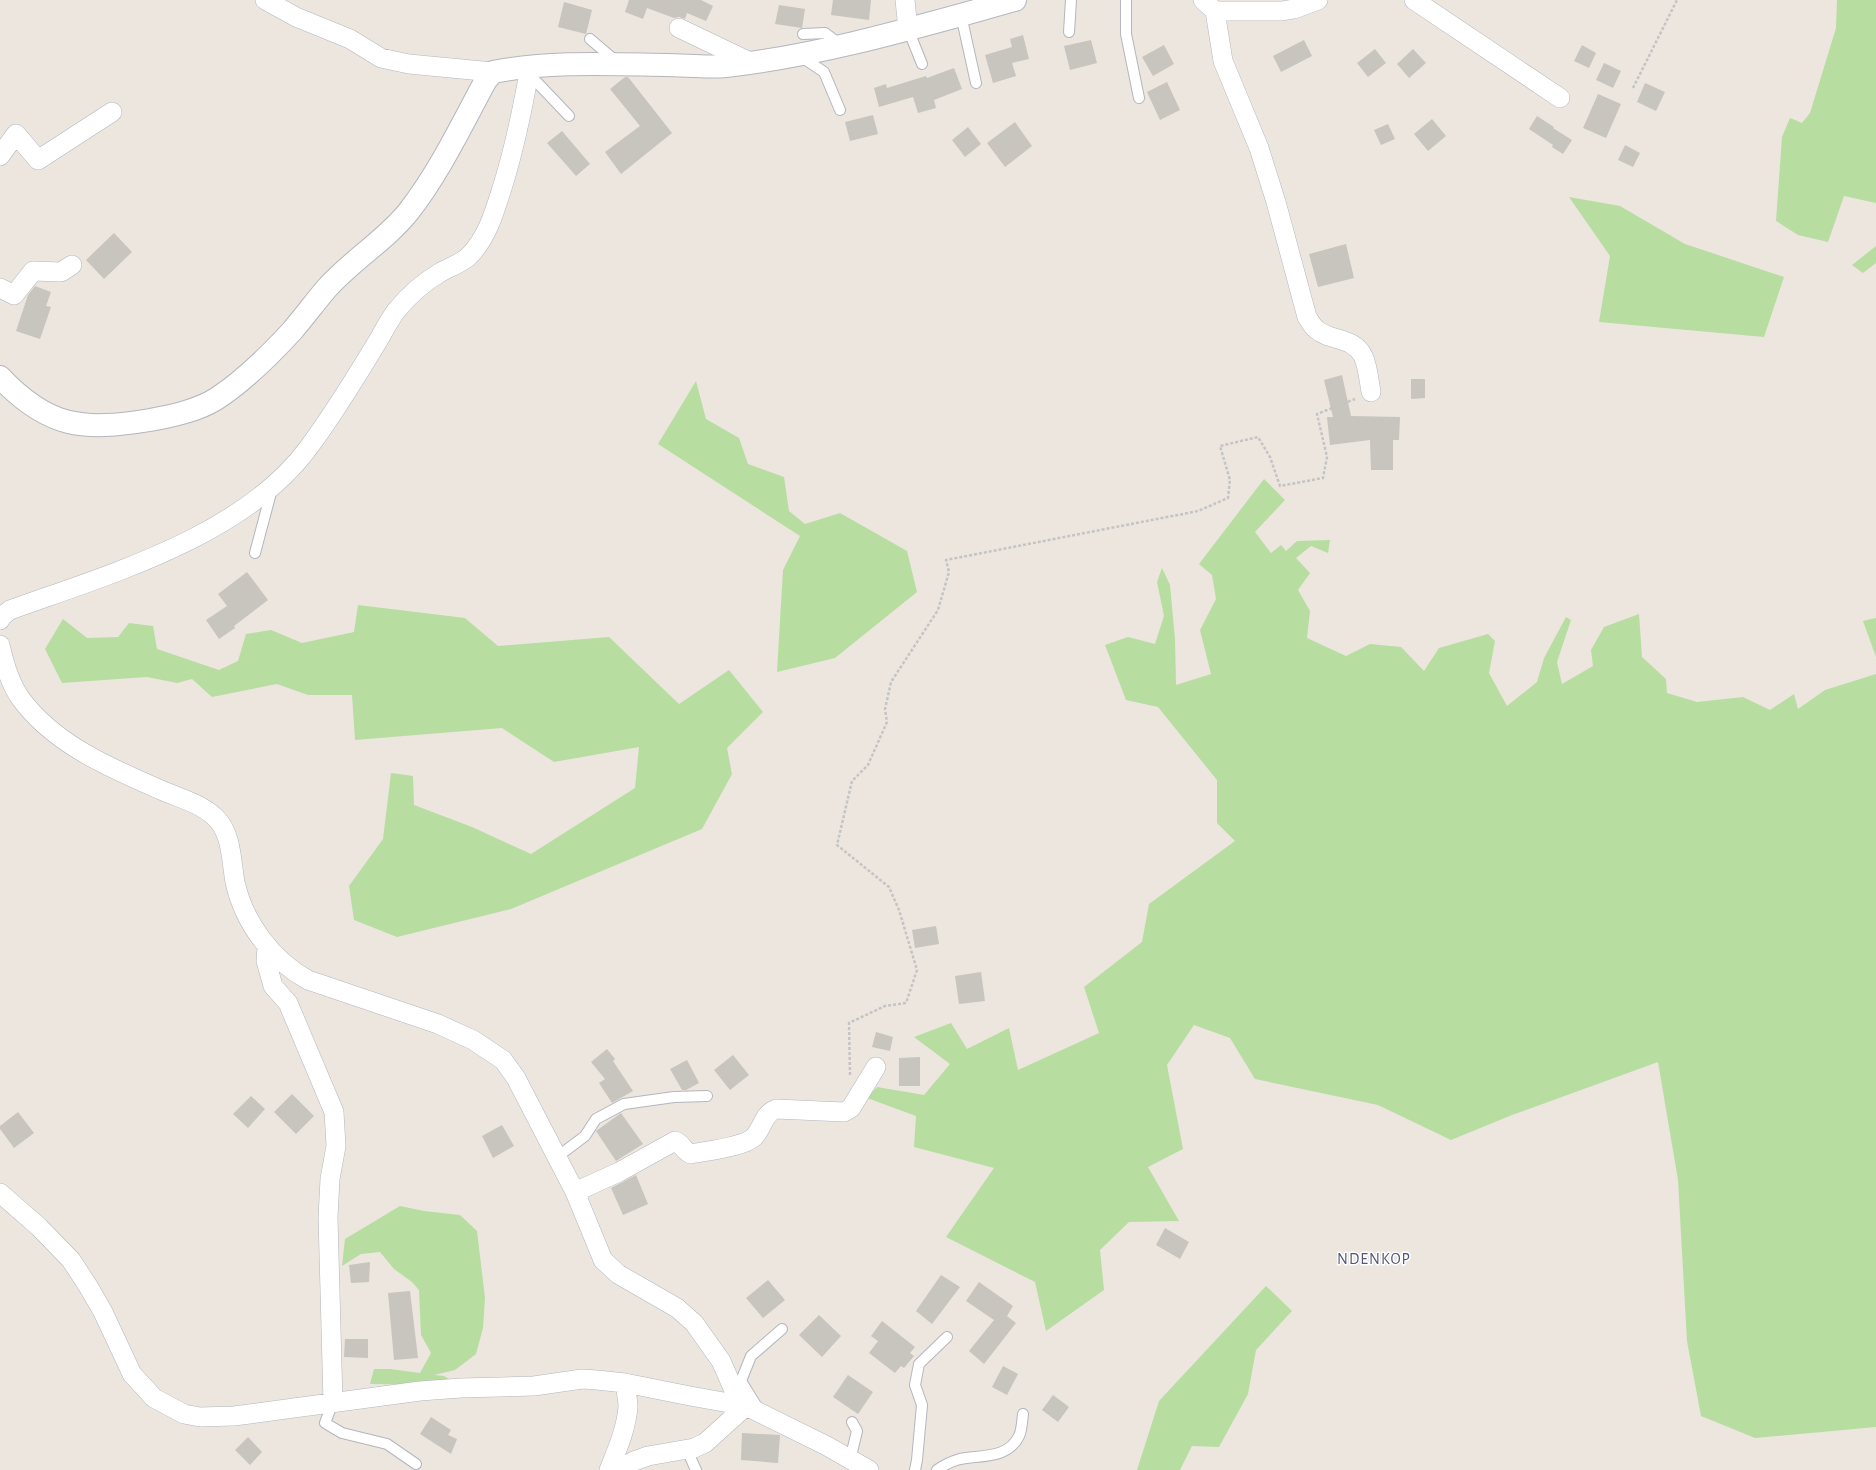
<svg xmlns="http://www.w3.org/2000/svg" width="1876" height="1470" font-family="'Alegreya Sans',sans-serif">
  <rect width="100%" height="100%" fill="#ece6df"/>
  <!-- green -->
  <path fill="#b7dda1" d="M1837 0H1876V203L1844 196 1828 242 1798 235 1776 221 1782 137 1790 118 1802 123 1810 113 1836 28Z
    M1569 197 1620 206 1685 244 1784 277 1764 337 1599 322 1610 256Z
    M1876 246V263L1863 273 1852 265Z
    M696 381 706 419 739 438 748 464 784 477 789 511 805 524 840 513 907 551 917 592 835 658 777 672 783 570 800 536 658 444Z
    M1264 479 1285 500 1255 532 1271 553 1281 545 1286 551 1297 541 1330 540 1328 553 1311 546 1296 558 1310 573 1298 590 1310 611 1307 638 1346 656 1370 644 1401 647 1424 671 1439 648 1488 634 1495 641 1489 673 1507 706 1537 682 1544 658 1566 617 1571 620 1557 662 1562 684 1593 666 1591 650 1604 627 1639 614 1642 657 1666 679 1667 693 1697 702 1743 697 1770 710 1794 694 1798 709 1825 690 1876 674V1427L1755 1438 1701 1416 1687 1341 1678 1180 1658 1062 1512 1115 1451 1140 1378 1105 1255 1079 1230 1038 1194 1025 1167 1065 1183 1149 1148 1167 1179 1221 1129 1222 1100 1250 1104 1290 1046 1331 1035 1282 946 1237 994 1168 914 1147 916 1116 867 1098 877 1087 924 1095 950 1064 914 1037 951 1023 967 1049 1009 1028 1018 1070 1099 1033 1084 987 1142 942 1149 904 1235 841 1217 823V780L1158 707 1126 700 1105 645 1128 637 1155 644 1164 616 1157 582 1162 568 1170 585 1175 639 1176 685 1211 674 1200 630 1216 599 1212 575 1199 564Z
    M358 605 465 618 498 646 609 637 679 704 729 670 763 712 727 748 732 774 702 829 511 909 397 937 354 920 349 886 383 839 391 773 413 776 414 805 472 827 531 854 635 788 639 747 554 762 502 728 355 740 352 695H308L277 684 212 697 192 679 177 683 147 677 62 683 45 649 63 619 87 638 118 637 129 623 153 626 157 649 219 670 238 661 246 634 271 630 302 643 354 632Z
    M1876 618V657L1863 621Z
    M400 1206 424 1211 460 1215 477 1231 485 1298 483 1328 476 1354 455 1370 434 1375 444 1376 452 1381 438 1385 370 1384 374 1369H390L420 1373 431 1353 421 1335 419 1290 412 1282 394 1269 380 1252 361 1254 342 1266 345 1239Z
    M1266 1286 1292 1311 1256 1350 1248 1394 1219 1447 1192 1446 1180 1470H1137L1159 1401Z"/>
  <!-- building -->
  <path fill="#c8c4be" d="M629 0H701L713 6 706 21 687 13 685 19 679 17 674 18 647 8 643 19 625 12Z
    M833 0H871L869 20 831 15Z
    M564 2 592 10 586 34 558 27Z
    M779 5 805 9 802 28 775 24Z
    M1023 35 1029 59 1012 63 1016 76 993 83 985 55 1012 47 1010 39Z
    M1091 40 1097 63 1070 70 1064 46Z
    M1304 40 1312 56 1281 72 1273 56Z
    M1164 45 1174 64 1153 76 1142 57Z
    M1582 45 1596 53 1589 68 1574 61Z
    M1375 49 1386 63 1368 77 1357 63Z
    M1413 49 1426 63 1409 78 1397 64Z
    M1604 63 1621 71 1613 88 1596 80Z
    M954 68 962 89 934 100 936 108 918 113 913 97 879 107 874 88 886 84 887 88 926 76 927 78Z
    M625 77H628L672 133 621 174 605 152 640 126 610 89Z
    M1167 82 1180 110 1160 120 1147 92Z
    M1645 83 1665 92 1656 111 1637 102Z
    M1598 94 1621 104 1606 138 1583 128Z
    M873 115 878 134 850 141 845 122Z
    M1537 116 1554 127 1553 128 1572 140 1563 154 1552 147 1553 145 1529 129Z
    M1432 119 1446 136 1428 151 1414 134Z
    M1015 122 1032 146 1005 167 987 143Z
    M1388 124 1395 139 1381 145 1374 130Z
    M968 127 981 144 965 157 952 140Z
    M562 131 590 164 576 176 547 143Z
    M1625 145 1640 153 1633 167 1618 160Z
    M114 233 132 252 104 279 86 260Z
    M1346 244 1354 278 1318 287 1309 254Z
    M35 286 51 292 46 306 51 307 40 339 16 331 28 295Z
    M1342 375 1351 416 1400 417 1399 440H1393V470H1371L1370 440 1330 445 1327 417H1333L1324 380Z
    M1411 379H1425V398L1411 399Z
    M247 572 268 600 234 626 235 628 219 639 206 620 227 606 218 594Z
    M936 926 939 944 915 948 912 930Z
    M981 972 985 1001 959 1004 955 976Z
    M876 1032 893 1037 890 1051 872 1047Z
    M607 1049 615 1059 613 1061 633 1091 612 1103 599 1083 605 1079 591 1062Z
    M733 1055 749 1075 730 1090 714 1070Z
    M920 1057V1086H899V1058Z
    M687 1060 699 1083 686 1090H682L670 1069Z
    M292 1094 314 1116 296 1134 274 1112Z
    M251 1096 265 1109 248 1128 233 1114Z
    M18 1112 34 1133 14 1148 0 1129V1126Z
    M621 1113 643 1144 616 1161 596 1131Z
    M502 1125 514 1146 493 1158 482 1136Z
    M636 1175 648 1204 623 1215 611 1188Z
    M1165 1228 1189 1242 1180 1259 1156 1245Z
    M370 1262 369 1282 351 1283 349 1265Z
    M941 1275 960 1287 932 1324 916 1311Z
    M768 1280 785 1300 763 1318 746 1298Z
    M979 1282 1013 1306 1007 1316 1016 1323 984 1364 969 1351 994 1320 966 1301Z
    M410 1291 418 1358 394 1360 388 1293Z
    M819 1315 841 1336 822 1357 799 1335Z
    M882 1321 915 1347 910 1353 914 1356 904 1368 901 1366 895 1373 869 1353 878 1341 871 1336Z
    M345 1339H368V1358L344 1357Z
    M1003 1366 1018 1374 1007 1395 992 1387Z
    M848 1375 873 1392 858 1414 833 1397Z
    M1053 1395 1069 1407 1058 1422 1042 1410Z
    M431 1417 451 1430 448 1435 457 1439 451 1454 420 1434Z
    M742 1433 780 1435 778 1463 741 1460Z
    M248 1437 262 1452 250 1465 235 1450Z"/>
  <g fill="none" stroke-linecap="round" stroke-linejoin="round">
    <defs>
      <path id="lane" d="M1126 0V34L1139 98
        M961 15 976 83
        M908 29 922 64
        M1069 32 1071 0
        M803 34 825 33 841 45
        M590 39 617 62
        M800 56 824 72 840 110
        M529 74 569 116
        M255 553 272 489
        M557 1157 585 1136 596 1119 624 1104 674 1097 707 1096
        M333 1402 325 1423 342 1433 387 1444 416 1464
        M759 1410 741 1381 751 1356 782 1329
        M687 1450 696 1470
        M850 1460 857 1431 852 1422
        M915 1470 917 1460 922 1405 915 1385 919 1364 947 1337
        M937 1470C944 1465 952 1461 960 1459 981 1455 1008 1459 1019 1436 1022 1430 1022 1421 1023 1414"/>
      <path id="street" d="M265 0 296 17 350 39 381 58 409 64 493 72
        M905 0 908 29
        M1203 0 1215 11 1223 61 1259 148 1276 202 1307 317C1310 321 1312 326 1316 329 1330 342 1353 336 1363 356 1368 366 1369 381 1371 392
        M1414 0 1560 98
        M1215 11H1282L1294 9 1318 0
        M679 28 750 62
        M0 156 16 134 38 160 112 112
        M0 288 14 295 33 271 61 272 72 265
        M0 620 1 617 10 610C110 574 244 536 309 447 332 416 353 382 373 349 381 337 387 323 396 311 408 296 424 282 441 272 450 267 462 263 469 256 488 237 495 210 503 185 515 146 523 107 530 67
        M0 645C4 663 10 684 21 699 54 744 110 768 161 790 179 798 200 803 215 817 232 833 231 860 235 882 244 923 272 960 308 980L438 1024 473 1040 503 1060 516 1078 575 1192 603 1260 618 1274 677 1308 694 1323 721 1361 740 1404
        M267 947 266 961 273 986 288 1003 334 1112 336 1146 330 1179 328 1217 333 1402
        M575 1192 619 1172 675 1141C682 1143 684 1152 691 1154 706 1151 744 1147 754 1137 763 1128 763 1114 776 1109L844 1112 851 1108 876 1067
        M0 1193 39 1227 71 1260 88 1286 103 1312 132 1374 154 1398 184 1414 200 1417 234 1416 420 1391 461 1388 534 1386 582 1379 597 1380 625 1383 690 1396 746 1406 827 1446 869 1470
        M609 1470C617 1450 626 1430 628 1407 628 1400 626 1391 625 1383
        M618 1470 634 1461 648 1456 694 1448 705 1443 746 1406"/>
      <path id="secondary" d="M0 377C48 428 83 431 150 420 171 416 197 411 216 399 244 381 269 356 292 331 304 317 315 302 327 288 352 260 386 240 409 211 440 171 462 124 486 80L493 72C549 61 608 64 665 65 685 65 706 68 726 66 824 55 920 26 1015 0"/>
    </defs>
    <!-- lane casing -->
    <use href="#lane" stroke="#b3b6be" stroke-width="12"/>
    <!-- street casing -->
    <use href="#street" stroke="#b3b6be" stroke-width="20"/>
    <!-- secondary casing -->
    <use href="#secondary" stroke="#b3b6be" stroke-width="24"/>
    <!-- path -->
    <path stroke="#c4c4c4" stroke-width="2.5" stroke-dasharray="3 2" stroke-linecap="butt" d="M1633 88 1677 0
      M850 1075 849 1023 885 1006 906 1003 917 970 899 910 889 887 837 845 852 781 868 765 887 722 885 709 891 682 938 610 949 572 946 560 1198 511 1228 498 1230 480 1220 446 1258 437 1270 457 1280 486 1323 478 1327 457 1317 414 1355 399"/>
    <!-- lane -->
    <use href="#lane" stroke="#fff" stroke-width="10"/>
    <!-- street -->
    <use href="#street" stroke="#fff" stroke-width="19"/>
    <!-- secondary -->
    <use href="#secondary" stroke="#fff" stroke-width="22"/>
  </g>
  <g text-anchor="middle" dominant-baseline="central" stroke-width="3" stroke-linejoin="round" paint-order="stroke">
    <!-- quarter labels -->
    <g font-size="16" letter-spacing="1" fill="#505879" stroke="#fff">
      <text x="1374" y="1259">NDENKOP</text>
    </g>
  </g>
</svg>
